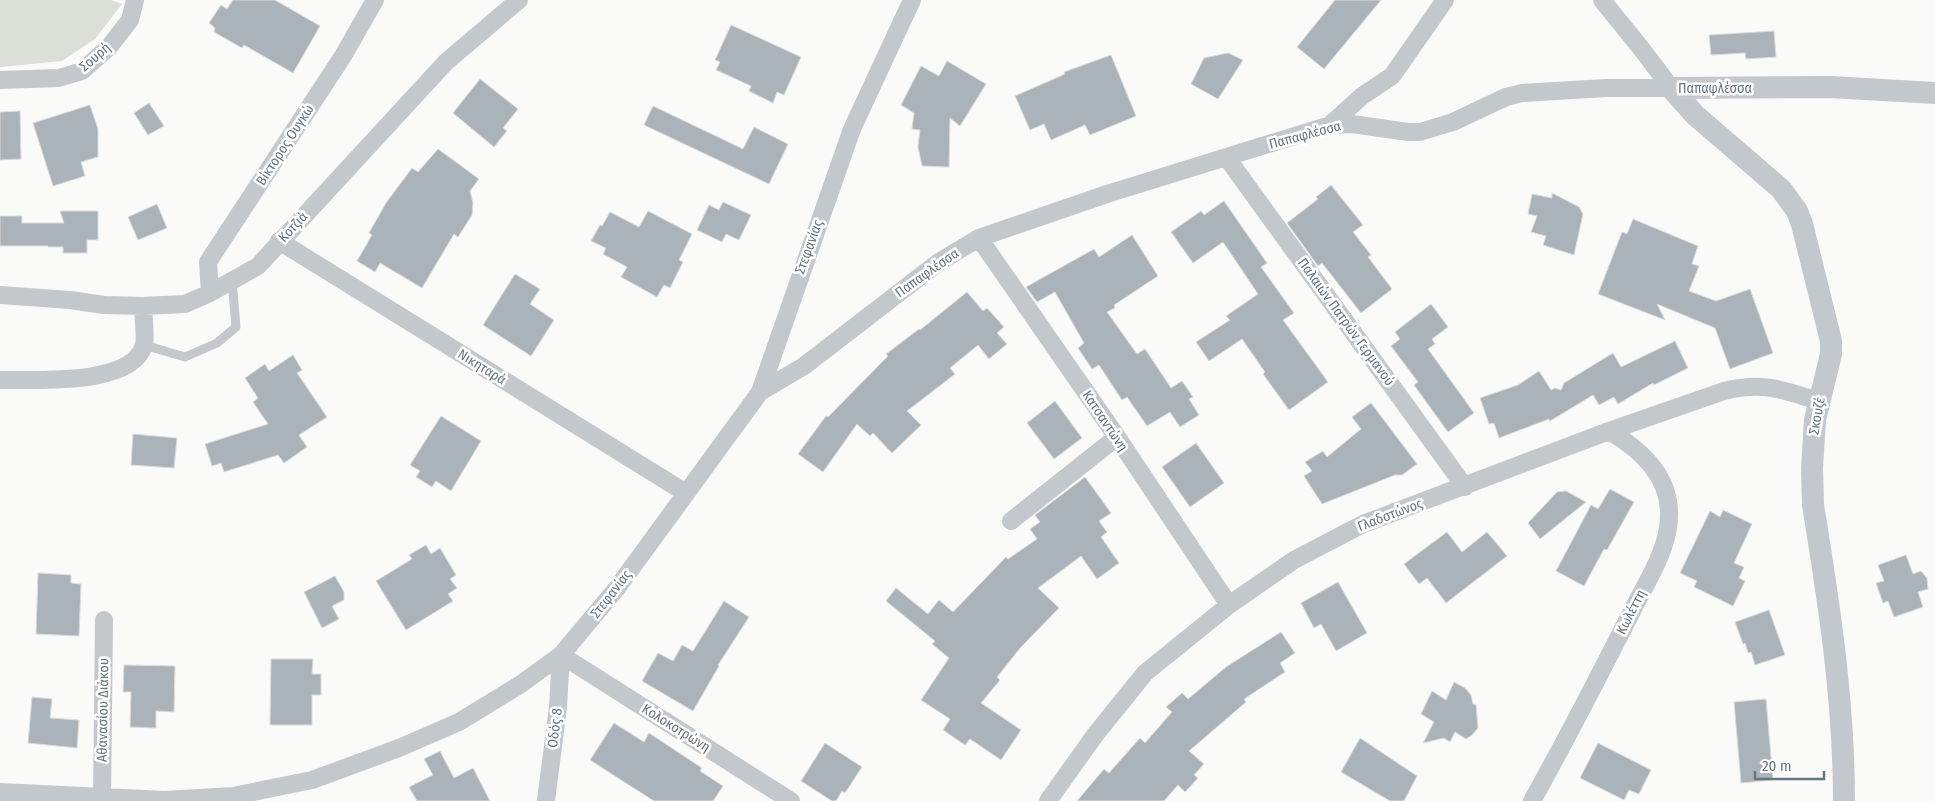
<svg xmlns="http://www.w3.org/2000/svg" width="1935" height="801" font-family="'Fira Sans Condensed',sans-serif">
  <rect width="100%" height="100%" fill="#fafaf8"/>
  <!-- green -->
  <path fill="#dadfd7" d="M0 0H111L122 4 95 39 62 61 0 67Z"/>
  <!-- building -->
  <path fill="#aab3b9" stroke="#dcdcda" d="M233 0H275L320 26 293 73 244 45 242 48 214 32 215 28 209 23 221 5 227 9Z
    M1335 0H1381L1324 69 1297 47Z
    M731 25 801 57 784 95 777 92 773 103 749 91 751 86 716 70 720 62 715 60Z
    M1774 31 1776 57 1746 59 1745 53 1711 55 1709 35Z
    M1228 53 1243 60 1218 99 1191 84 1204 58Z
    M1111 55 1136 116 1090 135 1085 125 1051 140 1044 124 1030 130 1015 96 1065 74 1064 72Z
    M947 61 986 84 960 126 950 118 949 167 922 166 918 147 920 130 912 129 914 113 901 105 921 66 939 76Z
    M480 79 518 109 503 128 507 131 494 147 453 113Z
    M149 103 164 126 148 135 134 113Z
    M90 105 98 129V157L81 162 85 176 53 186 33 123Z
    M653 106 743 149 754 127 788 144 769 184 644 125Z
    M20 111 21 159 0 160V112Z
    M438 149 479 179 470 191 473 203 472 215 458 237 454 234 422 288 380 263 375 272 357 261 372 235 369 233 386 203 412 168 418 172Z
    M1331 185 1363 225 1353 232 1371 255 1368 257 1392 289 1361 313 1322 263 1318 266 1287 223 1318 199 1316 197Z
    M1552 193 1579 207 1583 214 1574 255 1543 245 1546 236 1531 232 1537 216 1528 214 1532 194 1552 198Z
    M1224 201 1267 263 1261 267 1294 313 1283 320 1328 382 1289 410 1263 374 1265 372 1242 339 1209 361 1196 342 1230 320 1226 316 1258 294 1223 242 1193 263 1171 232 1201 211 1204 215Z
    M723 202 751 215 739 240 726 234 722 242 697 230 709 205 719 210Z
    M157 204 167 228 138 240 128 217Z
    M60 211H98V240H87V253H63V247H48V246H0V216H22V223H64Z
    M648 211 692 234 679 260 683 262 670 288 664 285 657 297 621 277 627 267 603 254 606 248 591 241 600 225 602 226 610 212 639 227Z
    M1633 219 1698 246 1692 264 1699 266 1689 291 1716 301 1750 289 1773 353 1730 369 1715 328 1657 304 1665 320 1598 294 1622 232 1627 234Z
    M1132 235 1158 276 1114 305 1115 308 1107 312 1137 354 1145 349 1171 388 1182 381 1193 397 1189 399 1199 415 1180 427 1170 412 1147 426 1127 397 1122 400 1099 365 1092 369 1078 348 1084 343 1055 292 1037 302 1026 287 1094 249 1099 257Z
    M515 274 540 289 530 304 554 320 531 356 483 325Z
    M967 292 983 311 987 308 1004 327 997 333 1007 344 989 359 978 345 950 368 955 374 907 411 921 425 892 453 873 433 870 436 857 424 823 472 798 454 826 416 828 417 888 356 886 354 919 329 920 330Z
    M1431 304 1448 327 1432 339 1435 344 1428 349 1474 413 1448 432 1414 385 1418 382 1391 346 1400 339 1395 332Z
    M1675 341 1688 368 1654 385 1653 383 1618 404 1614 397 1599 405 1593 395 1550 421 1549 419 1499 438 1494 423 1489 424 1480 398 1518 385 1539 371 1551 390 1555 388 1561 390 1564 383 1613 353 1621 367Z
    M293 355 302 370 297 373 327 417 299 435 307 447 284 463 278 455 224 472 221 463 212 466 205 444 268 424 253 402 258 398 245 378 265 364 269 371Z
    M1055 401 1082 438 1054 459 1027 423Z
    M1371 403 1417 464 1402 475H1395L1322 504 1304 476 1312 471 1305 462 1323 451 1327 457 1361 429 1352 417Z
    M441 416 481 441 451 491 436 481 432 487 416 477 420 471 410 465Z
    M133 434 177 438 174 468 131 465Z
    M1196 443 1224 483 1190 507 1162 467Z
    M1085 477 1111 513 1099 521 1107 532 1101 537 1119 563 1097 579 1081 556 1038 588 1059 608 1021 647 997 677 1000 680 981 703 1021 730 1001 760 970 739 965 745 943 730 950 719 921 700 949 658 932 644 935 641 886 601 896 588 928 614 939 600 953 612 1006 557 1008 559 1037 539 1030 529 1040 522 1035 515Z
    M1610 489 1634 502 1607 550 1604 549 1584 586 1556 571 1591 505 1598 509Z
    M1566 491 1586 502 1540 539 1528 523 1557 492Z
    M1723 510 1752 524 1734 563 1744 567 1739 578 1745 581 1733 606 1694 587 1697 581 1680 573 1710 511 1720 517Z
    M1447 532 1462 552 1487 532 1507 556 1446 603 1427 578 1419 584 1404 564Z
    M426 545 431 554 440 548 456 575 450 579 457 588 448 594 453 601 406 630 376 581 412 559 409 555Z
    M1906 555 1913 574 1921 571 1927 578 1928 589 1918 592 1923 607 1894 617 1888 601 1883 603 1876 583 1884 581 1878 565Z
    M38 573 71 575V583L81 584 79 636 36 634Z
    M335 576 344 592V600L332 606 339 619 322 628 304 592Z
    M1338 582 1367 633 1336 651 1321 624 1314 628 1301 603Z
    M724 601 749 617 718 665 719 666 693 711 642 681 658 653 673 661 682 645 693 651Z
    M1769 610 1785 655 1755 665 1751 652 1748 653 1745 643 1743 644 1735 622Z
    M1281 632 1295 653 1280 663 1285 672 1244 699 1246 702 1189 751 1204 764 1194 775 1198 778 1185 792 1178 785 1164 801H1077L1104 769 1109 773 1140 738 1145 743 1172 712 1166 707 1182 693 1188 699 1226 667Z
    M271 659H313L312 674H321V695H312V725H270Z
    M124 665 175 666 174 712 156 711V728L130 727 131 692H123Z
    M1454 682 1465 688 1471 695 1473 704 1476 705 1478 728 1472 735 1466 739 1455 732 1450 742 1444 738 1423 743 1434 722 1421 714 1432 691 1446 700Z
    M32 697 52 699 50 718 79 720 77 748 28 743Z
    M1766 699 1773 780 1741 783 1734 702Z
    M614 723 644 742 649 733 702 768 700 771 723 786 713 801H654L590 760Z
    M1360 738 1417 776 1404 801H1390L1341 772Z
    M825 743 862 767 845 793 842 791 836 801H832L801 781Z
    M1598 743 1651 770 1639 794 1629 790 1624 800 1580 778Z
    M440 751 454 778 473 768 490 801H417L409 787 433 775 424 759Z"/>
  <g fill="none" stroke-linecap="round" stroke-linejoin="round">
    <!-- service -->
    <path stroke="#c3c8cc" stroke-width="9" d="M144 345 185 357 217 343 236 327 232 280"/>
    <!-- minor -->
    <path stroke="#c3c8cc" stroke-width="18" d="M1602 0 1644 52 1671 88
      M0 80 59 78 82 71 109 47 130 20 135 0
      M1330 125 1362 96 1392 76 1445 0
      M1227 158 1465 487
      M979 238 1117 437 1229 605
      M279 241 686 493
      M210 293 208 262 343 56 375 0
      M0 295 70 300 104 305 143 306 185 304 210 293 258 266 446 62 519 0
      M0 380C33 379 132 387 144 345 146 336 143 316 143 306
      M760 392 804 366 939 262 979 238 1107 194 1330 125 1352 124 1408 132H1420L1453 122 1506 97 1522 93 1606 88H1671
      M1011 521 1117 437
      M0 792 165 800 233 796 312 780 399 748 459 722 521 684 561 655 617 588 760 392 852 129 912 0
      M102 801 104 620
      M546 801 558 707 561 655 791 801
      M1048 801 1095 735 1145 673 1229 605 1294 560 1363 524 1609 431 1724 391C1763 381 1782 390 1819 401
      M1532 801C1566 740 1598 678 1630 615 1645 584 1670 549 1669 513 1669 475 1640 449 1609 431"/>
    <!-- tertiary -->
    <path stroke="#c3c8cc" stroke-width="22" d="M1671 88 1695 115 1781 189 1797 211 1802 224 1831 341V354L1815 420 1812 468 1813 505C1829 603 1844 701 1844 801
      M1671 88 1830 87 1935 93"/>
  </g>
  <g text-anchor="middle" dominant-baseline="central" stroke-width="5" stroke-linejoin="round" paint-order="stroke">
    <!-- street labels -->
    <g font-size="14" fill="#657683" stroke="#fff">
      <text transform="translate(95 57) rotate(-41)">Σουρή</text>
      <text x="1715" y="88">Παπαφλέσσα</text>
      <text transform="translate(1305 135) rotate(-15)">Παπαφλέσσα</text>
      <text transform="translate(285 145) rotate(-57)">Βίκτορος Ουγκώ</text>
      <text transform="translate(293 227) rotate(-47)">Κοτζιά</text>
      <text transform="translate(809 247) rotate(-70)">Στεφανίας</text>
      <text transform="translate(927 273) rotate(-35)">Παπαφλέσσα</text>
      <text transform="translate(1346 322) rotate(54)">Παλαιών Πατρών Γερμανού</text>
      <text transform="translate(482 367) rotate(32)">Νικηταρά</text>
      <text transform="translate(1817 416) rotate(-80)">Σκουζέ</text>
      <text transform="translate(1105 421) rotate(56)">Κατσαντώνη</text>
      <text transform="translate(1390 515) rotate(-21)">Γλαδστώνος</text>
      <text transform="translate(611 594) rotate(-52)">Στεφανίας</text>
      <text transform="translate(1631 612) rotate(-63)">Κωλέττη</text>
      <text transform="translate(103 710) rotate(-89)">Αθανασίου Διάκου</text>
      <text transform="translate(555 728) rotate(-83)">Οδός 8</text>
      <text transform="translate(676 728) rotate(32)">Κολοκοτρώνη</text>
    </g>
  </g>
  <!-- scale -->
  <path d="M1755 771v8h69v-8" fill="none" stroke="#657683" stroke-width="2.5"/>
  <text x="1762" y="771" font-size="15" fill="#657683" stroke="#ffffff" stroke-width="4" paint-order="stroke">20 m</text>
</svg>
